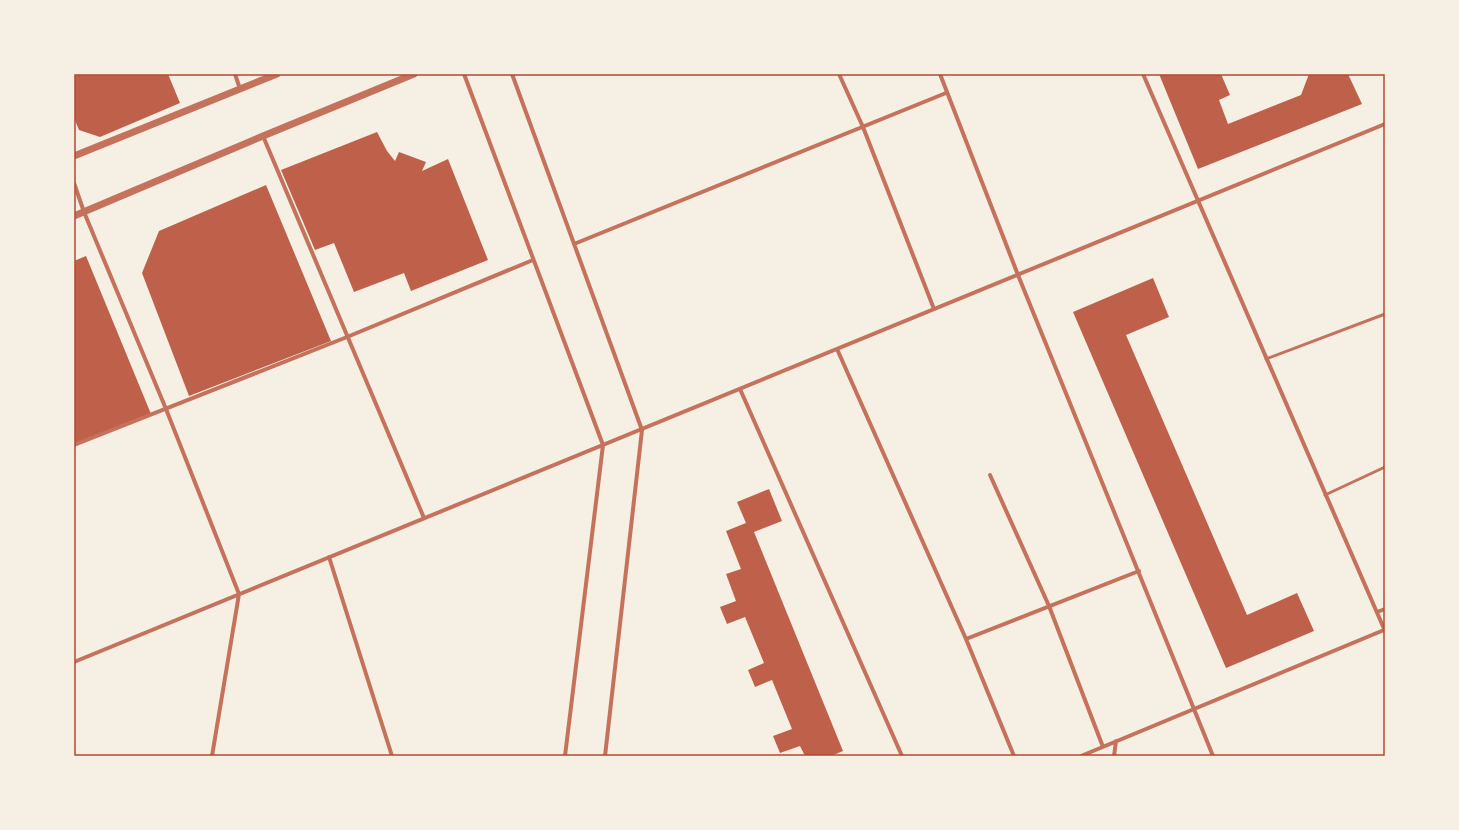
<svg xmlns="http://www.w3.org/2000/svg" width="1459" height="830" font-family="'DejaVu Sans',sans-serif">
  <rect width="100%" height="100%" fill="#f6efe4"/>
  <!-- building -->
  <path fill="#bf614a" d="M74 74H168L180 103 100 137 79 130 74 118Z
    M1159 74H1209V75L1221 74 1230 95 1219 100 1228 124 1301 95 1309 74H1348L1362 104 1198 169Z
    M377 132 387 151 395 161 399 152 426 162 422 171 448 159 488 260 411 291 404 273 354 292 334 243 315 250 281 170Z
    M266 185 331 341 189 396 142 273 159 231Z
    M86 256 151 414 74 445V261Z
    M1153 278 1169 317 1126 335 1247 615 1297 593 1314 631 1226 668 1073 312Z
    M769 489 782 521 754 532 843 751 831 756H805L800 746 780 753 773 736 792 729 772 680 755 687 748 670 764 663 745 617 727 624 720 607 736 601 726 574 741 569 726 531 746 523 737 502Z"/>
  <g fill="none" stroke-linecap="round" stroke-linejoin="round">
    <!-- service -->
    <path stroke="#c5725c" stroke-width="3" d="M1266 359 1385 314
      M1325 495 1385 467"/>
    <!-- minor -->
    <path stroke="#c5725c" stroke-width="4" d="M235 74 240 89
      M464 74 603 445 565 756
      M512 74 642 430 605 756
      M839 74 863 127 934 309
      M940 74 1018 275 1213 756
      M1143 74 1385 631
      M263 136 424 518
      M74 183 84 212 166 409 239 594 212 756
      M574 244 946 93
      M837 349 966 639 1014 756
      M740 389 902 756
      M74 445 347 337 533 260
      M990 475 1049 606 1103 747
      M329 557 392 756
      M1377 612 1385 609
      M966 639 1139 571
      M74 662 1385 124
      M1081 756 1384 630
      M1114 756 1116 741"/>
    <!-- tertiary -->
    <path stroke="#c5725c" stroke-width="7" d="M74 156 277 74
      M74 216 263 136 414 74"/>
  </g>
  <!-- border -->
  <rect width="1459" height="830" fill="none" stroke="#f6efe4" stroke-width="150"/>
  <rect x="75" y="75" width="1309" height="680" fill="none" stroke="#b5482f" stroke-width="1.5"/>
</svg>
